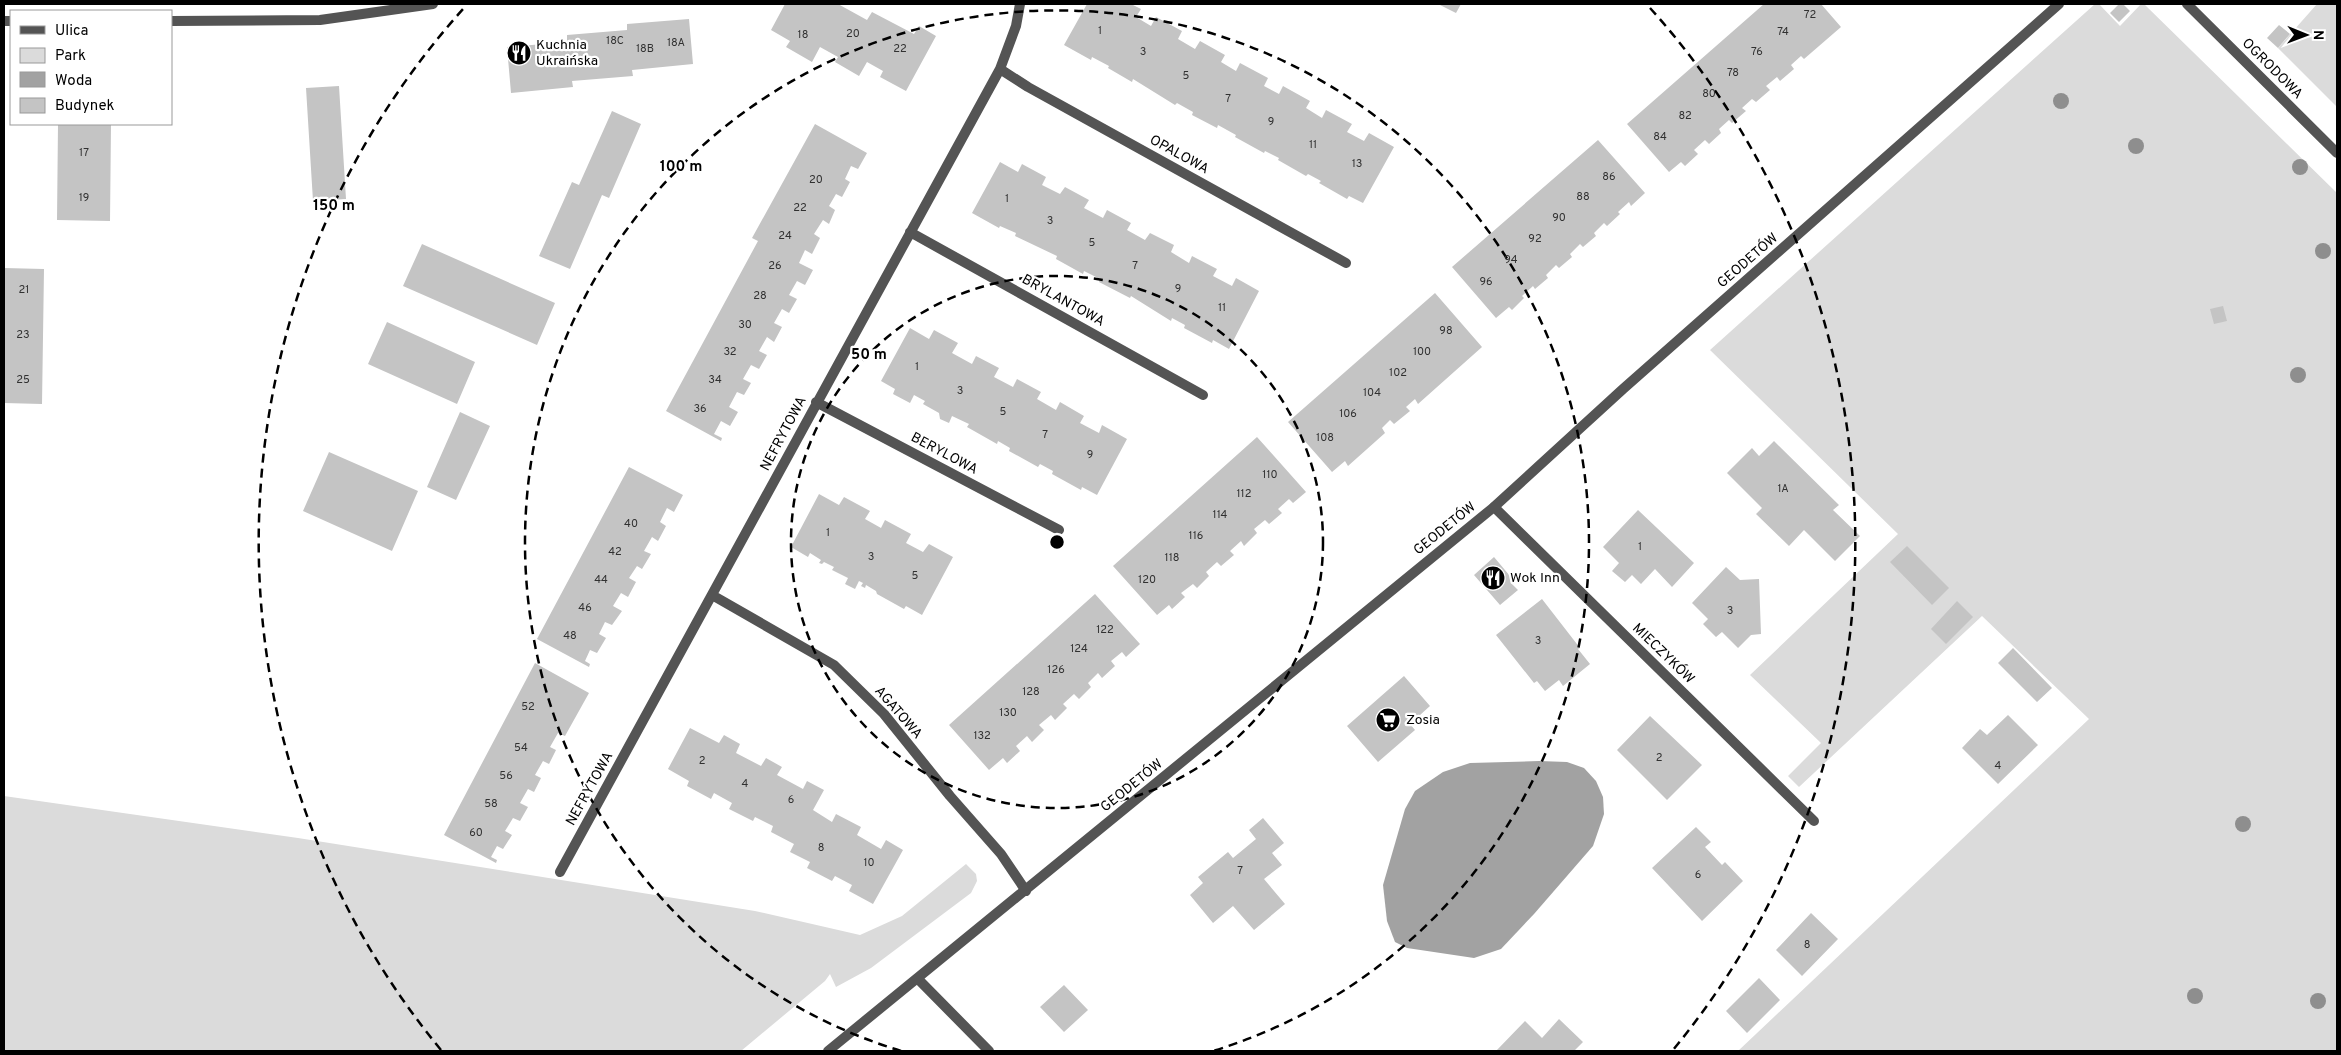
<svg xmlns="http://www.w3.org/2000/svg" width="2341" height="1055" font-family="Overpass,sans-serif">
  <rect width="100%" height="100%" fill="#fff"/>
  <!-- green -->
  <path fill="#dbdbdb" d="M2095 4H2099L2120 26 2141 4H2144L2337 193V1051H1738L2089 719 1982 616 1799 787 1788 776 1821 743 1750 675 1898 534 1710 350Z
    M2317 4H2337V107L2278 48Z
    M4 796 298 838 755 911 860 935 902 916 966 864 976 874 977 881 971 893 871 968 836 987 830 974 825 981 741 1051H4Z"/>
  <!-- water -->
  <path fill="#a2a2a2" d="M1539 761 1567 762 1584 768 1596 781 1603 797 1604 814 1593 846 1534 914 1501 949 1474 958 1407 948 1395 942 1387 921 1383 885 1405 809 1415 791 1443 772 1470 763Z"/>
  <!-- building -->
  <path fill="#c4c4c4" d="M785 4 822 5 838 4 867 20 872 12 914 34 919 26 936 36 906 91 880 77 883 71 867 62 859 76 835 62 838 57 820 47 812 62 786 47 790 41 771 30Z
    M1087 4H1131L1141 9 1136 17 1151 26 1156 17 1182 31 1178 39 1195 49 1200 41 1225 55 1221 62 1236 71 1240 63 1268 78 1264 86 1279 94 1283 86 1310 101 1306 108 1322 118 1326 110 1352 124 1347 132 1364 141 1369 133 1394 147 1363 203 1349 196 1347 199 1319 183 1321 181 1308 174 1306 176 1278 160 1279 158 1265 151 1264 153 1235 137 1236 135 1218 125 1217 128 1192 115 1193 112 1177 103 1175 105 1133 79 1132 82 1108 68 1109 66 1092 57 1091 60 1064 45Z
    M1438 4H1461L1456 13Z
    M1764 4H1821L1841 27 1804 59 1801 56 1791 65 1794 69 1780 81 1777 77 1766 86 1770 90 1756 102 1752 99 1742 108 1746 111 1732 123 1729 120 1719 129 1721 133 1709 144 1705 140 1694 150 1698 154 1685 166 1681 162 1669 172 1627 124Z
    M2119 4H2123L2130 11 2119 22 2110 13Z
    M689 19 693 64 632 70 633 76 572 81 573 87 511 93 507 47 567 42V35L627 30V24Z
    M2279 25 2290 34 2278 48 2267 38Z
    M339 86 346 199 313 201 306 88Z
    M612 111 641 124 609 198 602 195 570 269 539 256 572 182 579 185Z
    M58 124H111L110 221 57 220Z
    M815 124 867 153 858 169 851 166 845 179 850 182 842 197 836 194 829 206 835 210 829 224 823 220 814 234 820 238 812 254 805 250 799 263 813 270 805 285 797 281 789 295 797 299 789 313 782 309 774 323 782 327 774 342 767 337 759 351 767 355 759 369 751 365 743 379 751 383 744 395 737 392 729 407 738 412 730 426 721 421 714 434 722 438 721 441 666 411 758 241 752 238Z
    M1598 140 1645 193 1631 206 1629 202 1618 212 1620 214 1607 226 1604 223 1594 233 1596 236 1583 247 1580 244 1570 254 1572 257 1559 268 1556 265 1546 275 1548 278 1535 289 1533 286 1522 296 1524 298 1512 310 1509 307 1496 318 1452 267Z
    M1000 162 1018 172 1022 164 1046 177 1042 185 1060 194 1065 187 1089 200 1084 208 1103 218 1107 210 1131 223 1127 230 1145 240 1150 233 1174 245 1171 252 1189 263 1192 256 1217 269 1213 276 1232 286 1236 278 1259 291 1229 349 1213 340 1212 343 1184 328 1185 325 1172 318 1171 321 1131 296 1130 298 1099 282 1100 279 1084 271 1083 274 1056 259 1057 256 1015 236 1016 233 1000 226 999 228 972 213Z
    M422 244 555 303 537 345 403 286Z
    M4 268 44 269 42 404 4 403Z
    M1435 293 1482 347 1418 404 1415 399 1406 407 1410 411 1394 424 1390 420 1382 428 1385 433 1348 466 1345 461 1332 472 1288 422Z
    M2223 306 2227 321 2214 324 2210 309Z
    M387 322 475 362 457 404 368 364Z
    M910 328 929 339 934 330 958 343 952 353 972 364 976 356 999 368 994 377 1013 387 1017 379 1041 392 1037 399 1056 410 1060 402 1084 416 1080 423 1099 433 1102 425 1127 439 1097 495 1082 487 1081 490 1052 474 1053 471 1040 464 1038 467 1009 451 1010 448 998 441 997 444 967 427 969 424 952 416 949 423 940 419 939 413 923 404 925 401 914 395 910 403 893 394 895 389 881 381Z
    M460 412 490 426 456 500 427 487Z
    M1257 437 1306 492 1293 503 1289 499 1278 509 1282 513 1269 524 1265 520 1254 529 1257 533 1244 546 1241 541 1230 551 1234 555 1221 566 1217 562 1206 572 1209 576 1197 588 1193 584 1181 593 1185 597 1172 609 1169 605 1157 615 1113 566Z
    M1774 441 1839 505 1833 510 1860 536 1835 561 1804 530 1789 546 1756 514 1762 508 1727 473 1752 448 1759 456Z
    M329 452 418 491 392 551 303 511Z
    M629 467 683 495 674 512 667 508 660 522 666 526 658 541 652 537 644 551 651 554 642 569 637 566 629 578 636 582 628 597 621 593 613 606 622 611 612 625 605 622 599 634 606 638 597 653 590 650 585 661 590 664 589 667 537 639Z
    M819 494 839 505 844 497 870 511 865 519 881 528 885 520 911 534 906 543 923 552 929 544 953 557 922 615 906 606 904 609 877 594 876 591 866 585 865 588 861 586 863 583 859 581 855 589 845 584 848 578 832 570 834 567 824 562 822 564 819 563 821 560 810 553 808 557 791 547Z
    M1638 510 1694 563 1672 587 1655 569 1641 584 1632 575 1625 582 1612 571 1619 563 1603 547Z
    M1907 546 1949 588 1932 605 1890 562Z
    M1494 557 1515 582 1512 584 1518 590 1500 605 1474 575Z
    M1726 567 1740 580 1759 579 1761 634 1751 635 1738 648 1722 632 1716 637 1703 624 1708 619 1692 603Z
    M1095 594 1140 644 1126 657 1122 652 1111 661 1115 666 1102 678 1098 673 1088 683 1091 687 1079 699 1074 694 1063 704 1067 708 1055 720 1051 715 1039 725 1044 730 1032 742 1027 736 1016 746 1020 751 1007 763 1003 758 989 770 949 725Z
    M1542 599 1580 648 1578 649 1590 664 1563 686 1559 680 1545 691 1537 681 1534 683 1496 635Z
    M1957 601 1973 617 1946 644 1931 629Z
    M2013 648 2052 688 2037 702 1998 663Z
    M535 663 589 693 565 736 558 733 550 747 556 750 549 764 543 761 535 775 541 778 534 792 528 789 520 803 528 807 520 821 513 818 505 831 512 835 503 849 497 846 491 857 497 860 496 863 444 835Z
    M1404 676 1430 706 1410 724 1415 730 1378 762 1347 726Z
    M2008 715 2038 745 1998 784 1962 748 1980 729 1987 735Z
    M1650 716 1702 765 1667 800 1617 750Z
    M690 728 719 743 724 735 740 744 736 753 761 766 766 758 782 767 777 775 803 789 807 781 824 790 813 810 832 822 836 814 861 827 857 835 881 849 886 840 903 850 873 904 849 891 852 885 835 876 832 881 807 868 810 862 790 852 794 844 771 832 773 826 755 817 753 821 729 809 732 803 714 793 711 799 687 786 689 781 668 769Z
    M1263 818 1284 843 1272 853 1282 865 1264 879 1285 904 1254 930 1233 906 1213 923 1190 895 1203 883 1198 877 1228 852 1233 858 1256 839 1249 830Z
    M1696 827 1711 842 1705 847 1722 865 1725 862 1743 881 1702 921 1652 868Z
    M1811 913 1838 939 1802 976 1776 950Z
    M1759 978 1780 1000 1747 1033 1726 1011Z
    M1064 985 1088 1010 1064 1032 1040 1007Z
    M1559 1019 1583 1042 1574 1051H1496L1525 1021 1542 1038Z"/>
  <g fill="none" stroke-linecap="round" stroke-linejoin="round">
    <!-- minor -->
    <path stroke="#545454" stroke-width="10" d="M2187 4 2337 153
      M4 21H11
      M171 21 320 20 433 4
      M1000 69 1028 87 1346 263
      M910 232 1203 395
      M816 402 1059 530
      M1494 507 1814 821
      M712 595 834 665 884 714 950 796 1001 854 1026 891
      M560 872 1000 69 1016 26 1020 4
      M918 979 989 1051"/>
    <!-- tertiary -->
    <path stroke="#545454" stroke-width="10" d="M828 1051 1494 507 1623 389 2059 4"/>
  </g>
  <!-- trees -->
  <g fill="#8e8e8e">
    <circle cx="2061" cy="101" r="8"/>
    <circle cx="2136" cy="146" r="8"/>
    <circle cx="2300" cy="167" r="8"/>
    <circle cx="2323" cy="251" r="8"/>
    <circle cx="2298" cy="375" r="8"/>
    <circle cx="2243" cy="824" r="8"/>
    <circle cx="2195" cy="996" r="8"/>
    <circle cx="2318" cy="1001" r="8"/>
  </g>
  <!-- distance rings -->
  <g fill="none" stroke="#000" stroke-width="2.5" stroke-dasharray="9 6">
    <circle cx="1057" cy="542" r="266"/>
    <path d="M901 1051A532 532 0 1 1 1213 1051"/>
    <path d="M441 1050A798 798 0 0 1 464 8M1650 8A798 798 0 0 1 1673 1050"/>
  </g>
  <!-- icons -->
  <defs>
    <symbol id="restaurant-disc" viewBox="-11 -11 22 22"><circle r="9.5" fill="#000" stroke="#fff"/><path d="M-5-6h1v4h1v-4h1v4h1v-4h1v5L-1.5 .5V6h-2V.5L-5-1ZM5-6V6H3V1.5H1.5Q1.5-4 5-6Z" fill="#fff"/></symbol>
    <symbol id="supermarket-disc" viewBox="-11 -11 22 22"><circle r="9.5" fill="#000" stroke="#fff"/><path d="M-6-5.5h2.5l.6 2H6L4.5 2H-2.5L-4.4-4H-6ZM-1.5 3.2a1.3 1.3 0 1 0 .1 0ZM3 3.2a1.3 1.3 0 1 0 .1 0Z" fill="#fff"/></symbol>
  </defs>
  <g fill-rule="evenodd">
    <use href="#restaurant-disc" x="505" y="39" width="28" height="28"/>
    <use href="#restaurant-disc" x="1479" y="564" width="28" height="28"/>
    <use href="#supermarket-disc" x="1374" y="706" width="28" height="28"/>
  </g>
  <g text-anchor="middle" dominant-baseline="central" stroke-width="4.5" stroke-linejoin="round" paint-order="stroke">
    <!-- number labels -->
    <g font-size="11" fill="#313131">
      <text x="1810" y="15">72</text>
      <text x="1100" y="31">1</text>
      <text x="1783" y="32">74</text>
      <text x="853" y="34">20</text>
      <text x="803" y="35">18</text>
      <text x="615" y="41">18C</text>
      <text x="676" y="43">18A</text>
      <text x="645" y="49">18B</text>
      <text x="900" y="49">22</text>
      <text x="1143" y="52">3</text>
      <text x="1757" y="52">76</text>
      <text x="1733" y="73">78</text>
      <text x="1186" y="76">5</text>
      <text x="1709" y="94">80</text>
      <text x="1228" y="99">7</text>
      <text x="1685" y="116">82</text>
      <text x="1271" y="122">9</text>
      <text x="1660" y="137">84</text>
      <text x="1313" y="145">11</text>
      <text x="84" y="153">17</text>
      <text x="1357" y="164">13</text>
      <text x="1609" y="177">86</text>
      <text x="816" y="180">20</text>
      <text x="1583" y="197">88</text>
      <text x="84" y="198">19</text>
      <text x="1007" y="199">1</text>
      <text x="800" y="208">22</text>
      <text x="1559" y="218">90</text>
      <text x="1050" y="221">3</text>
      <text x="785" y="236">24</text>
      <text x="1535" y="239">92</text>
      <text x="1092" y="243">5</text>
      <text x="1511" y="260">94</text>
      <text x="775" y="266">26</text>
      <text x="1135" y="266">7</text>
      <text x="1486" y="282">96</text>
      <text x="1178" y="289">9</text>
      <text x="24" y="290">21</text>
      <text x="760" y="296">28</text>
      <text x="1222" y="308">11</text>
      <text x="745" y="325">30</text>
      <text x="1446" y="331">98</text>
      <text x="23" y="335">23</text>
      <text x="730" y="352">32</text>
      <text x="1422" y="352">100</text>
      <text x="917" y="367">1</text>
      <text x="1398" y="373">102</text>
      <text x="23" y="380">25</text>
      <text x="715" y="380">34</text>
      <text x="960" y="391">3</text>
      <text x="1372" y="393">104</text>
      <text x="700" y="409">36</text>
      <text x="1003" y="412">5</text>
      <text x="1348" y="414">106</text>
      <text x="1045" y="435">7</text>
      <text x="1325" y="438">108</text>
      <text x="1090" y="455">9</text>
      <text x="1270" y="475">110</text>
      <text x="1783" y="489">1A</text>
      <text x="1244" y="494">112</text>
      <text x="1220" y="515">114</text>
      <text x="631" y="524">40</text>
      <text x="828" y="533">1</text>
      <text x="1196" y="536">116</text>
      <text x="1640" y="547">1</text>
      <text x="615" y="552">42</text>
      <text x="871" y="557">3</text>
      <text x="1172" y="558">118</text>
      <text x="915" y="576">5</text>
      <text x="601" y="580">44</text>
      <text x="1147" y="580">120</text>
      <text x="585" y="608">46</text>
      <text x="1730" y="611">3</text>
      <text x="1105" y="630">122</text>
      <text x="570" y="636">48</text>
      <text x="1538" y="641">3</text>
      <text x="1079" y="649">124</text>
      <text x="1056" y="670">126</text>
      <text x="1031" y="692">128</text>
      <text x="528" y="707">52</text>
      <text x="1008" y="713">130</text>
      <text x="982" y="736">132</text>
      <text x="521" y="748">54</text>
      <text x="1659" y="758">2</text>
      <text x="702" y="761">2</text>
      <text x="1998" y="766">4</text>
      <text x="506" y="776">56</text>
      <text x="745" y="784">4</text>
      <text x="791" y="800">6</text>
      <text x="491" y="804">58</text>
      <text x="476" y="833">60</text>
      <text x="821" y="848">8</text>
      <text x="869" y="863">10</text>
      <text x="1240" y="871">7</text>
      <text x="1698" y="875">6</text>
      <text x="1807" y="945">8</text>
    </g>
    <!-- poi labels -->
    <g font-size="14" fill="#000" stroke="#fff" text-anchor="start">
      <text x="536" y="45">Kuchnia<tspan x="536" dy="16">Ukraińska</tspan></text>
      <text x="1510" y="578">Wok Inn</text>
      <text x="1406" y="720">Zosia</text>
    </g>
    <!-- street labels -->
    <g font-size="14" fill="#000" stroke="#fff">
      <text transform="translate(2272 69) rotate(45)">OGRODOWA</text>
      <text transform="translate(1179 155) rotate(29)">OPALOWA</text>
      <text transform="translate(1748 261) rotate(-41)">GEODETÓW</text>
      <text transform="translate(1063 301) rotate(29)">BRYLANTOWA</text>
      <text transform="translate(784 434) rotate(-62)">NEFRYTOWA</text>
      <text transform="translate(944 454) rotate(28)">BERYLOWA</text>
      <text transform="translate(1445 529) rotate(-39)">GEODETÓW</text>
      <text transform="translate(1663 654) rotate(44)">MIECZYKÓW</text>
      <text transform="translate(898 713) rotate(49)">AGATOWA</text>
      <text transform="translate(1132 786) rotate(-39)">GEODETÓW</text>
      <text transform="translate(590 789) rotate(-61)">NEFRYTOWA</text>
    </g>
  </g>
  <circle cx="1057" cy="542" r="8" fill="#000" stroke="#fff" stroke-width="2.5"/>
  <g font-size="15" text-anchor="middle" font-weight="bold" fill="#000" stroke="#fff" stroke-width="4.5" stroke-linejoin="round" paint-order="stroke">
    <text x="681" y="171">100 m</text>
    <text x="334" y="210">150 m</text>
    <text x="869" y="359">50 m</text>
  </g>
  <!-- border -->
  <rect width="2341" height="1055" fill="none" stroke="#000000" stroke-width="10"/>
  <!-- legend -->
  <rect x="10" y="10" width="162" height="115" fill="#ffffff" stroke="#999999"/>
  <rect x="20" y="26" width="25" height="8" fill="#545454" stroke="#999999"/>
  <text x="55" y="35" font-size="15" fill="#000000">Ulica</text>
  <rect x="20" y="48" width="25" height="15" fill="#dbdbdb" stroke="#999999"/>
  <text x="55" y="60" font-size="15" fill="#000000">Park</text>
  <rect x="20" y="72" width="25" height="15" fill="#a2a2a2" stroke="#999999"/>
  <text x="55" y="85" font-size="15" fill="#000000">Woda</text>
  <rect x="20" y="98" width="25" height="15" fill="#c4c4c4" stroke="#999999"/>
  <text x="55" y="110" font-size="15" fill="#000000">Budynek</text>
  <!-- north arrow -->
  <g transform="translate(2306 35) rotate(91)" stroke="#ffffff" stroke-width="4" paint-order="stroke">
  <path d="M0-4L9 19L0 12L-9 19Z" fill="#000000"/>
  <text y="-8" font-size="14" font-weight="bold" text-anchor="middle" fill="#000000">N</text>
  </g>
</svg>
